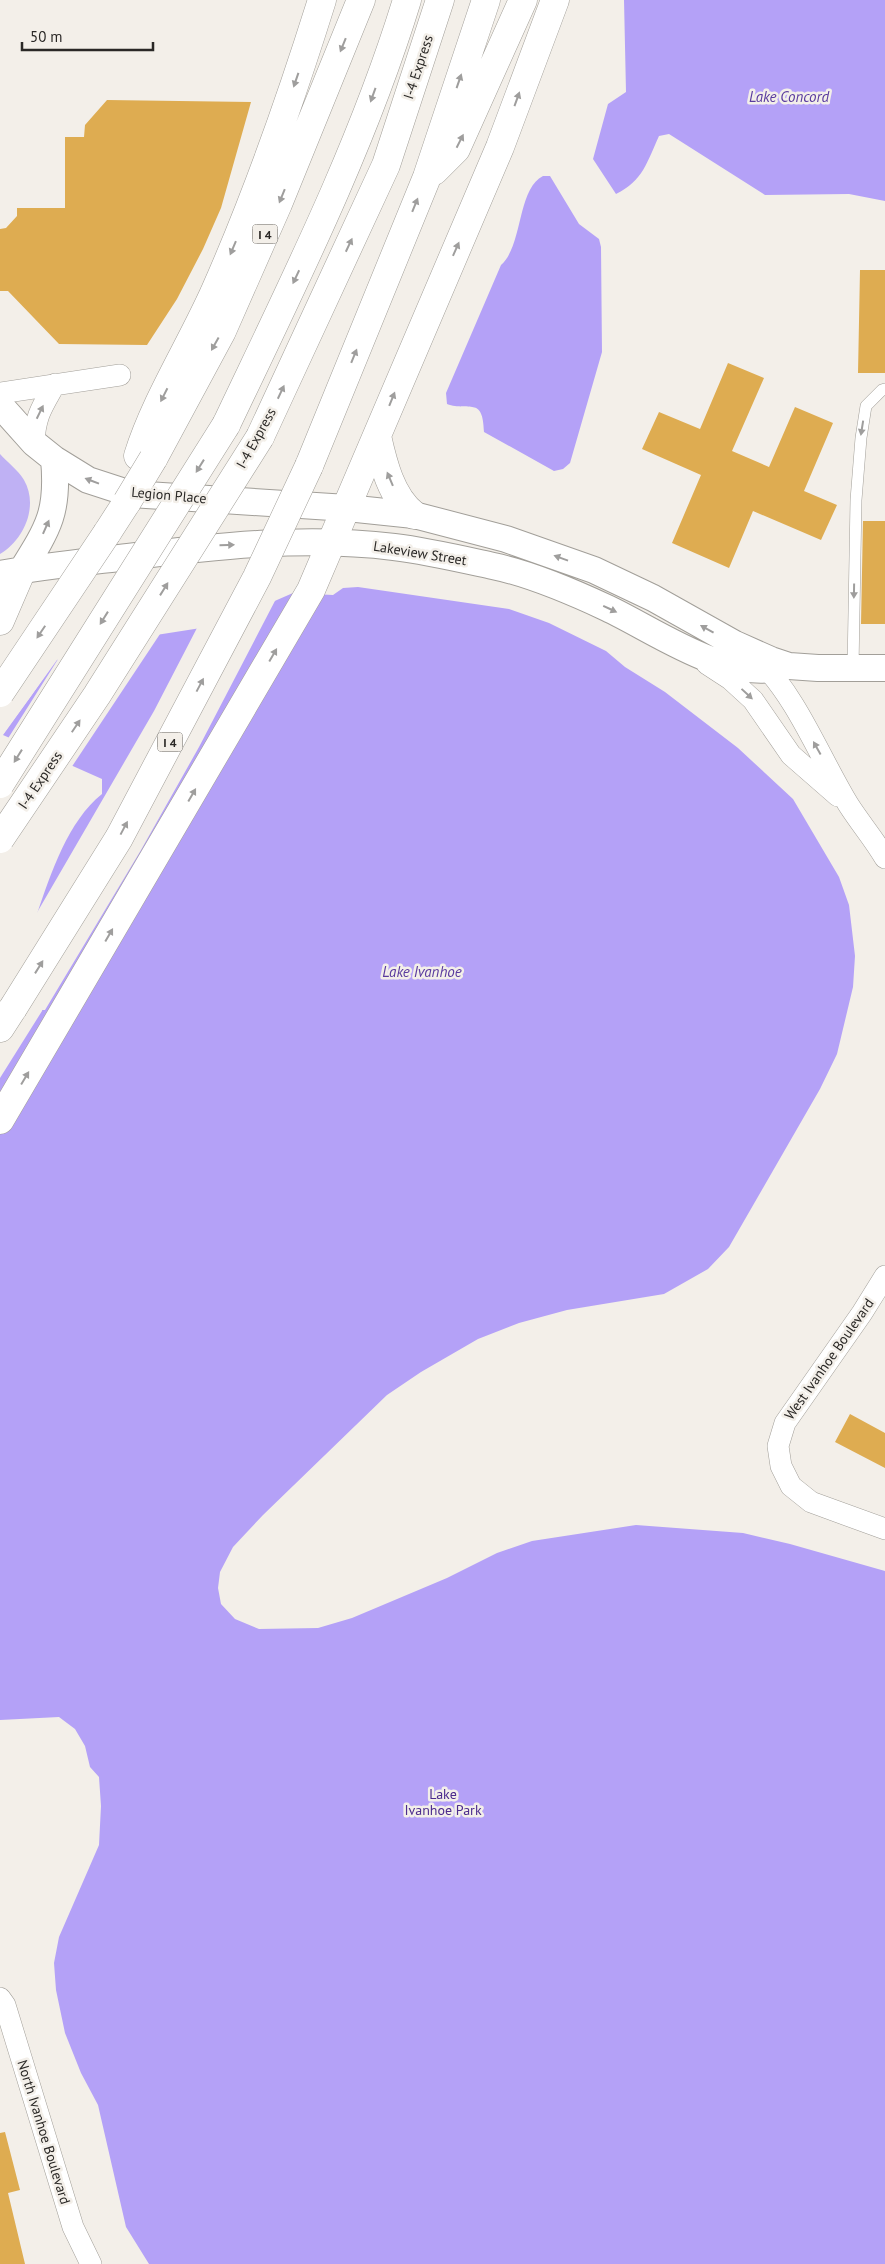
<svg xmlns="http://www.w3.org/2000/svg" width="885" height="2264" font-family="'PT Sans',sans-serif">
  <rect width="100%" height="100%" fill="#f3efe9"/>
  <!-- green -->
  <path fill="#bfb1f4" d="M0 454C7 462 18 470 24 480 39 506 24 540 0 554Z"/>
  <!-- water -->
  <path fill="#b4a1f7" d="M624 0H885V201L849 194 765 195 669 134 659 136C647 162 643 181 616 194L593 159 608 104 626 92Z
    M543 176H550L579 224 599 239 601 247 602 352 570 463 563 469 554 471 484 432C483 395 469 412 447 404L446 393 501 265C523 246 517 189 543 176Z
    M358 587 509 609 549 623 606 651 625 667 665 692 738 748 793 799 839 877 849 905 855 956 853 987 837 1054 820 1089 729 1247 708 1269 664 1294 567 1310 519 1323 478 1339 421 1372 387 1395 263 1515 233 1547 220 1572 218 1588 221 1604 235 1619 259 1629 318 1628 352 1618 447 1578 497 1553 532 1541 636 1525 743 1533 790 1544 885 1571V2264H149L126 2227 98 2105 81 2073 65 2033 56 1990 54 1963 59 1937 99 1845 101 1806 99 1777 90 1767 85 1746 75 1729 59 1717 0 1720V1078L42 1011 47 982V940L37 914C51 873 68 821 102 794V779L3 735 57 660 105 643 220 625 293 593 333 595 343 588Z"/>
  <!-- pier -->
  <path fill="#f3efe9" d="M277 597 199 747 141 850 45 1010H40L44 982 45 940 35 916 154 711 198 626 219 622Z
    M162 631 71 768 7 740 60 656 105 641Z
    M58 657 31 696 1 737V734Z"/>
  <!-- building -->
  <path fill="#deac51" d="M107 100 251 102 221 208 203 249 177 299 147 345 59 344 8 291H0V229L6 228 17 216V208H65V137H84L85 125Z
    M860 270H885V373H858Z
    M728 363 764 378 732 451 769 467 795 407 833 423 804 491 837 505 821 540 753 511 729 568 672 543 701 475 642 449 659 412 700 429Z
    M863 521H885V624H861Z
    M850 1414 885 1433V1468L835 1442Z
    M5 2132 20 2190 8 2193 25 2264H0V2133Z"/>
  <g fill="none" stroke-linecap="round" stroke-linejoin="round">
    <defs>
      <path id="service" d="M853 668 856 500 861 438 866 406 882 390 885 389"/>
      <path id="minor" d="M0 393 120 375
        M34 443C35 416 42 407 55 384
        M758 659C798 699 819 756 848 804 860 823 874 839 885 858
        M707 664 730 679 753 700 791 755 838 796
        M885 1276 862 1313 785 1423 778 1446 781 1466 791 1486 811 1502 885 1529
        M0 1998 5 2005 73 2227 91 2264"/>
      <path id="tertiary" d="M0 405 34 443 54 459 88 480 131 494 347 508 414 515 506 539 594 570 653 598 735 644 771 660 789 666 818 668H885
        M22 570C49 527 59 511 54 459
        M0 574C42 566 85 562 128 557 216 546 306 536 394 547 427 551 461 559 493 566 527 573 575 593 607 608 656 631 722 680 779 668"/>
      <path id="motorway" d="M434 171 456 149 523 0
        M226 425C292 286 362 147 407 0
        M377 436C383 463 391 497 414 515
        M260 437 386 165 440 0
        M138 456C155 401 191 345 215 291 257 196 291 99 322 0
        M153 459 222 331 278 204 361 0
        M309 466 427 177 486 0
        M107 533 127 502
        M0 621 22 570
        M0 1028 13 1008
        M0 1120 311 590 500 147 555 0"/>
    </defs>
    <!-- service casing -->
    <use href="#service" stroke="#a29f99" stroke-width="12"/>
    <!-- minor casing -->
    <use href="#minor" stroke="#a29f99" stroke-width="22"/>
    <!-- tertiary casing -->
    <use href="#tertiary" stroke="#a29f99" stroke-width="28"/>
    <!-- motorway casing -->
    <use href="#motorway" stroke="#a29f99" stroke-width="29"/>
    <!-- service -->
    <use href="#service" stroke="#fff" stroke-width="11"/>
    <!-- minor -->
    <use href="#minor" stroke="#fff" stroke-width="21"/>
    <!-- tertiary -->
    <use href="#tertiary" stroke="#fff" stroke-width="26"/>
    <!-- motorway -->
    <use href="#motorway" stroke="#fff" stroke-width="28"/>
    <defs>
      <path id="motorway-bridge" d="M127 502 153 459
        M0 693 107 533
        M0 784 226 425
        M0 839 97 695 260 437
        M13 1008 119 838 257 577 309 466"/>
    </defs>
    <!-- motorway-bridge casing -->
    <use href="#motorway-bridge" stroke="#a29f99" stroke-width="29" stroke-linecap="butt"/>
    <!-- motorway-bridge -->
    <use href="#motorway-bridge" stroke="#fff" stroke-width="28"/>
  </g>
  <!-- one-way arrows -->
  <defs><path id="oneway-solid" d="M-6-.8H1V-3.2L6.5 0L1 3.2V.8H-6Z" transform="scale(1.25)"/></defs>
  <g fill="#9f9e9d">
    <use href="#oneway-solid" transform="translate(343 45) rotate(112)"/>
    <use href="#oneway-solid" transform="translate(296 80) rotate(109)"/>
    <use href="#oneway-solid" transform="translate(459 81) rotate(-71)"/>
    <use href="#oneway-solid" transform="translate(373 95) rotate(110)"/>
    <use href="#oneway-solid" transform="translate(517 99) rotate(-70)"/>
    <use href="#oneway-solid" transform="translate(460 141) rotate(-63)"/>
    <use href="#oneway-solid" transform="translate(282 196) rotate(112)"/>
    <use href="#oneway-solid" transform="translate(415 205) rotate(-68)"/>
    <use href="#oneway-solid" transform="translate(349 245) rotate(-65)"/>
    <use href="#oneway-solid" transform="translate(233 248) rotate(113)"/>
    <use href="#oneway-solid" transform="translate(456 249) rotate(-66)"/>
    <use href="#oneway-solid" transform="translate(296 277) rotate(115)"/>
    <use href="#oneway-solid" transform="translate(215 344) rotate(119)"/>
    <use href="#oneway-solid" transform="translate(354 356) rotate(-68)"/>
    <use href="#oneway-solid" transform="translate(281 392) rotate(-65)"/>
    <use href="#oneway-solid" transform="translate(164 395) rotate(117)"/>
    <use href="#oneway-solid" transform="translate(392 399) rotate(-68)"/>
    <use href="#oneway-solid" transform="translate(40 412) rotate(-64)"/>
    <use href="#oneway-solid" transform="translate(862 428) rotate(99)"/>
    <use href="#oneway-solid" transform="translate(200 466) rotate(122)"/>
    <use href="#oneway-solid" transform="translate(390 479) rotate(-113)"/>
    <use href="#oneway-solid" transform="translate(92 481) rotate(-159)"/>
    <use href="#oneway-solid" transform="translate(46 527) rotate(-66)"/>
    <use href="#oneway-solid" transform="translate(227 545) rotate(-2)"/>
    <use href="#oneway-solid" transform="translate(561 558) rotate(-160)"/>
    <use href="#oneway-solid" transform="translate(164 589) rotate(-58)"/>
    <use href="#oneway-solid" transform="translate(854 591) rotate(91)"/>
    <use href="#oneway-solid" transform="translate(610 609) rotate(25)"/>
    <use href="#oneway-solid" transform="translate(104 618) rotate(122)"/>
    <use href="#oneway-solid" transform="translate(707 629) rotate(-151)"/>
    <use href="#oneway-solid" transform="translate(41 632) rotate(124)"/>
    <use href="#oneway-solid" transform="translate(273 655) rotate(-60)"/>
    <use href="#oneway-solid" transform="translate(200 685) rotate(-62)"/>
    <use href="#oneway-solid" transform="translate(747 694) rotate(43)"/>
    <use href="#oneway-solid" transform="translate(76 726) rotate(-56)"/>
    <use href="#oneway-solid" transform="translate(817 748) rotate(-119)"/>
    <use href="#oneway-solid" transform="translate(18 756) rotate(122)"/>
    <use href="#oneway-solid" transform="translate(192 795) rotate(-60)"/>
    <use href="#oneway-solid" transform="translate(124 828) rotate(-62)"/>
    <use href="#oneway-solid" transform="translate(109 935) rotate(-60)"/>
    <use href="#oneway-solid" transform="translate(39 967) rotate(-58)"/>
    <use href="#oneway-solid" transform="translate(25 1078) rotate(-59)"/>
  </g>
  <g text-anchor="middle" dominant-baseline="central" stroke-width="5" stroke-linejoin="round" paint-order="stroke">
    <!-- shield labels -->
    <g fill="#f3efe9" stroke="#666460" stroke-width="1">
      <rect x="252.5" y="224.5" width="25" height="19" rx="4"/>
      <rect x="157.5" y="732.5" width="25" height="19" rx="4"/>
    </g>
    <g font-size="12" font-weight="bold" fill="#2a2826">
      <text x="265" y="234">I 4</text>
      <text x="170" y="742">I 4</text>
    </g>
    <!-- street labels -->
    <g font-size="14" fill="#2a2826" stroke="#f3efe9">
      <text transform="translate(418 67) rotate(-72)">I-4 Express</text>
      <text transform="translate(256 438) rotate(-61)">I-4 Express</text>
      <text transform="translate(169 495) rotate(5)">Legion Place</text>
      <text transform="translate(420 553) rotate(9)">Lakeview Street</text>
      <text transform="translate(40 780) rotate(-56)">I-4 Express</text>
      <text transform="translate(829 1359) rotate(-55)">West Ivanhoe Boulevard</text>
      <text transform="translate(44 2132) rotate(73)">North Ivanhoe Boulevard</text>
    </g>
    <!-- park labels -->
    <g font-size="14" fill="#4c2b8d" stroke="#f3efe9">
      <text x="443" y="1794">Lake<tspan x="443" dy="16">Ivanhoe Park</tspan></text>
    </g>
    <!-- water labels -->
    <g font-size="15" font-style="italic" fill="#5a3b9e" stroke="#f3efe9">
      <text x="789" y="96">Lake Concord</text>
      <text x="422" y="971">Lake Ivanhoe</text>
    </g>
  </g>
  <!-- scale -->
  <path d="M22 42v8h131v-8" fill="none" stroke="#2a2826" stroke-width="2.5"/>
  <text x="30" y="42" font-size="15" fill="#2a2826" stroke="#f3efe9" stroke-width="4" paint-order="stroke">50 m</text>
</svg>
